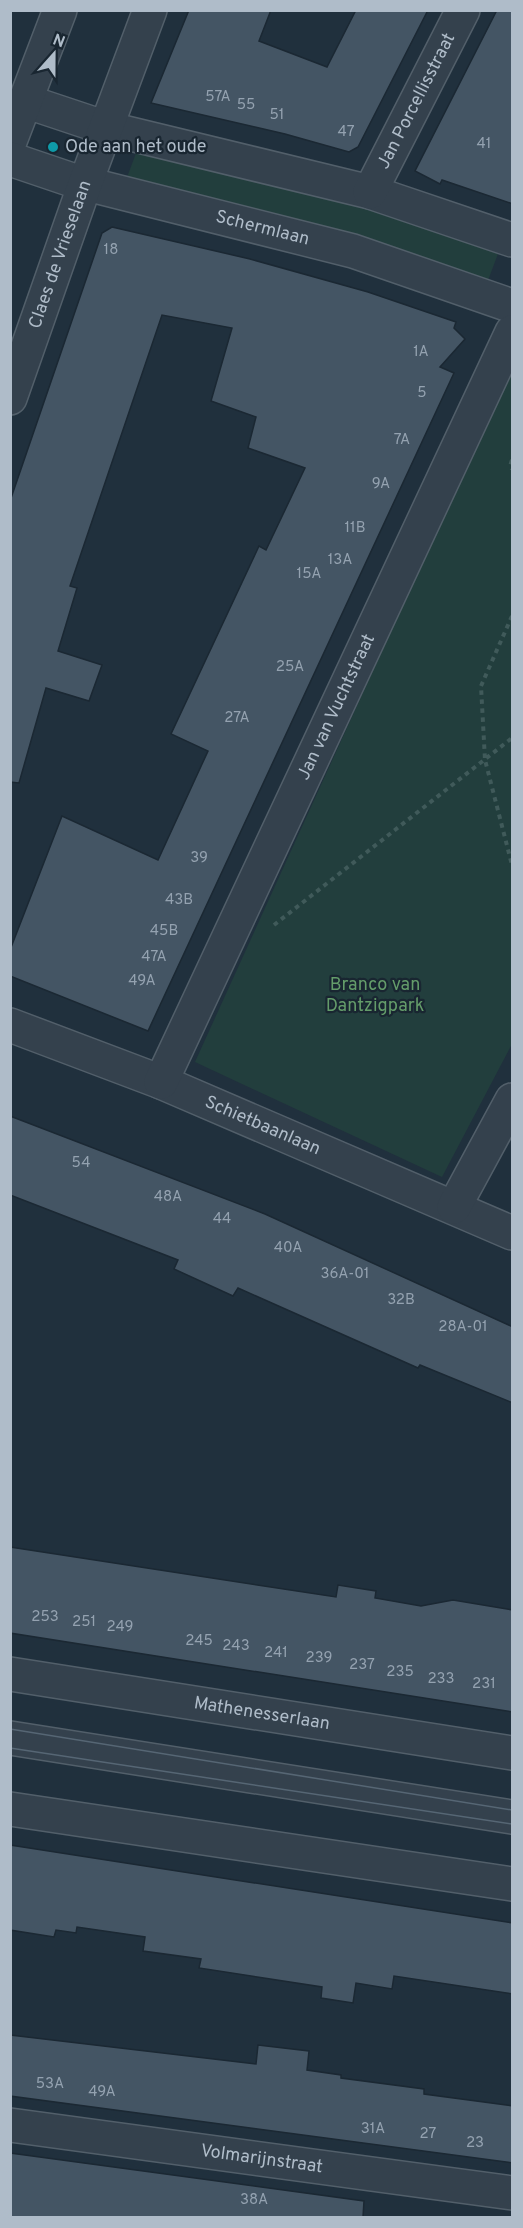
<svg xmlns="http://www.w3.org/2000/svg" width="523" height="2228" font-family="Overpass,sans-serif">
  <rect width="100%" height="100%" fill="#20303d"/>
  <!-- green -->
  <path fill="#223e3d" d="M138 148 366 206 499 251 487 283 126 180Z
    M512 365V1044L442 1177 195 1062Z"/>
  <!-- building -->
  <path fill="#445564" stroke="#1b2833" stroke-width="1.5" d="M189 10H271L259 41 327 67 356 10H428L358 147 349 152 285 134 151 103Z
    M497 10H513V204L442 180 440 184 415 171Z
    M112 227 250 259 368 292 456 322 454 328 465 339 440 367 454 373 148 1031 10 976V950L62 816 158 860 208 751 171 734 259 546 266 550 305 468 248 448 256 417 211 401 232 328 162 315 70 586 77 588 58 651 102 665 89 701 46 688 19 783 10 782V501L102 233Z
    M10 1116 265 1214 513 1327V1403L420 1365 418 1368 238 1288 233 1296 174 1269 178 1260 10 1195Z
    M10 1547 336 1597 338 1585 376 1591 375 1598 421 1606 453 1600 513 1610V1712L10 1633Z
    M10 1845 513 1923V1994L394 1976 392 1989 356 1983 353 2003 321 1998 322 1987 199 1968 201 1959 143 1951 145 1937 77 1927 76 1933 56 1930 54 1937 10 1930Z
    M10 2035 256 2064 258 2045 309 2051 307 2070 341 2075V2078L424 2089V2094L513 2106V2163L10 2096Z
    M10 2153 364 2201 363 2217H10Z"/>
  <g fill="none" stroke-linecap="round" stroke-linejoin="round">
    <defs>
      <g id="minor">
        <path d="M25 101 106 128 370 192 512 240"/>
        <path d="M10 141 60 10"/>
        <path id="s1" d="M10 159 75 181 353 251 512 306"/>
        <path id="s2" d="M370 192 463 10"/>
        <path id="s3" d="M10 398 85 184 150 10"/>
        <path id="s4" d="M10 1025 161 1082 512 1233"/>
        <path id="s5" d="M161 1082 512 332"/>
        <path d="M454 1207 512 1100"/>
        <path id="s6" d="M10 1674 512 1753"/>
        <path d="M10 1738 512 1817"/>
        <path d="M10 1809 512 1884"/>
        <path id="s7" d="M10 2125 512 2193"/>
      </g>
    </defs>
    <!-- minor casing -->
    <use href="#minor" stroke="#525f6a" stroke-width="36"/>
    <!-- path -->
    <path stroke="#405a5a" stroke-width="4" stroke-dasharray="4.5 4.5" stroke-linecap="butt" d="M512 460 510 466 512 469
      M512 616 481 686 485 760 512 865
      M274 925 512 738"/>
    <!-- minor -->
    <use href="#minor" stroke="#34414d" stroke-width="33"/>
    <!-- tram -->
    <path stroke="#566674" stroke-width="1.5" d="M10 1729 512 1810
      M10 1748 512 1824"/>
  </g>
  <!-- markers -->
  <circle fill="#0f9aa8" stroke="#192631" stroke-width="2" cx="53" cy="147" r="6"/>
  <g text-anchor="middle" dominant-baseline="central" stroke-width="4.5" stroke-linejoin="round" paint-order="stroke">
    <!-- number labels -->
    <g font-size="15" fill="#94a2b0">
      <text x="218" y="97">57A</text>
      <text x="246" y="105">55</text>
      <text x="277" y="115">51</text>
      <text x="346" y="132">47</text>
      <text x="484" y="144">41</text>
      <text x="111" y="250">18</text>
      <text x="421" y="352">1A</text>
      <text x="422" y="393">5</text>
      <text x="402" y="440">7A</text>
      <text x="381" y="484">9A</text>
      <text x="355" y="528">11B</text>
      <text x="340" y="560">13A</text>
      <text x="309" y="574">15A</text>
      <text x="290" y="667">25A</text>
      <text x="237" y="718">27A</text>
      <text x="199" y="858">39</text>
      <text x="179" y="900">43B</text>
      <text x="164" y="931">45B</text>
      <text x="154" y="957">47A</text>
      <text x="142" y="981">49A</text>
      <text x="81" y="1163">54</text>
      <text x="168" y="1197">48A</text>
      <text x="222" y="1219">44</text>
      <text x="288" y="1248">40A</text>
      <text x="345" y="1274">36A-01</text>
      <text x="401" y="1300">32B</text>
      <text x="463" y="1327">28A-01</text>
      <text x="45" y="1617">253</text>
      <text x="84" y="1622">251</text>
      <text x="120" y="1627">249</text>
      <text x="199" y="1641">245</text>
      <text x="236" y="1646">243</text>
      <text x="276" y="1653">241</text>
      <text x="319" y="1658">239</text>
      <text x="362" y="1665">237</text>
      <text x="400" y="1672">235</text>
      <text x="441" y="1679">233</text>
      <text x="484" y="1684">231</text>
      <text x="50" y="2084">53A</text>
      <text x="102" y="2092">49A</text>
      <text x="373" y="2129">31A</text>
      <text x="428" y="2134">27</text>
      <text x="475" y="2143">23</text>
      <text x="254" y="2200">38A</text>
    </g>
    <!-- street labels -->
    <g font-size="18" fill="#afbcc9" stroke="#192631">
      <text stroke="none"><textPath href="#s2" startOffset="102">Jan Porcellisstraat</textPath></text>
      <text stroke="none"><textPath href="#s1" startOffset="262">Schermlaan</textPath></text>
      <text stroke="none"><textPath href="#s3" startOffset="152">Claes de Vrieselaan</textPath></text>
      <text stroke="none"><textPath href="#s5" startOffset="414">Jan van Vuchtstraat</textPath></text>
      <text stroke="none"><textPath href="#s4" startOffset="272">Schietbaanlaan</textPath></text>
      <text stroke="none"><textPath href="#s6" startOffset="255">Mathenesserlaan</textPath></text>
      <text stroke="none"><textPath href="#s7" startOffset="254">Volmarijnstraat</textPath></text>
    </g>
    <!-- poi labels -->
    <g font-size="18" fill="#afbcc9" stroke="#192631" text-anchor="start">
      <text x="65" y="147">Ode aan het oude</text>
    </g>
    <!-- park labels -->
    <g font-size="18" fill="#649c6a" stroke="#192631">
      <text x="375" y="985">Branco van<tspan x="375" dy="21">Dantzigpark</tspan></text>
    </g>
  </g>
  <!-- border -->
  <rect width="523" height="2228" fill="none" stroke="#afbcc9" stroke-width="24"/>
  <!-- north arrow -->
  <g transform="translate(54 54) rotate(21)" stroke="#192631" stroke-width="4.5" paint-order="stroke">
  <path d="M0-4.5L10 22L0 15L-10 22Z" fill="#afbcc9"/>
  <text y="-9" font-size="16" font-weight="bold" text-anchor="middle" fill="#afbcc9">N</text>
  </g>
</svg>
